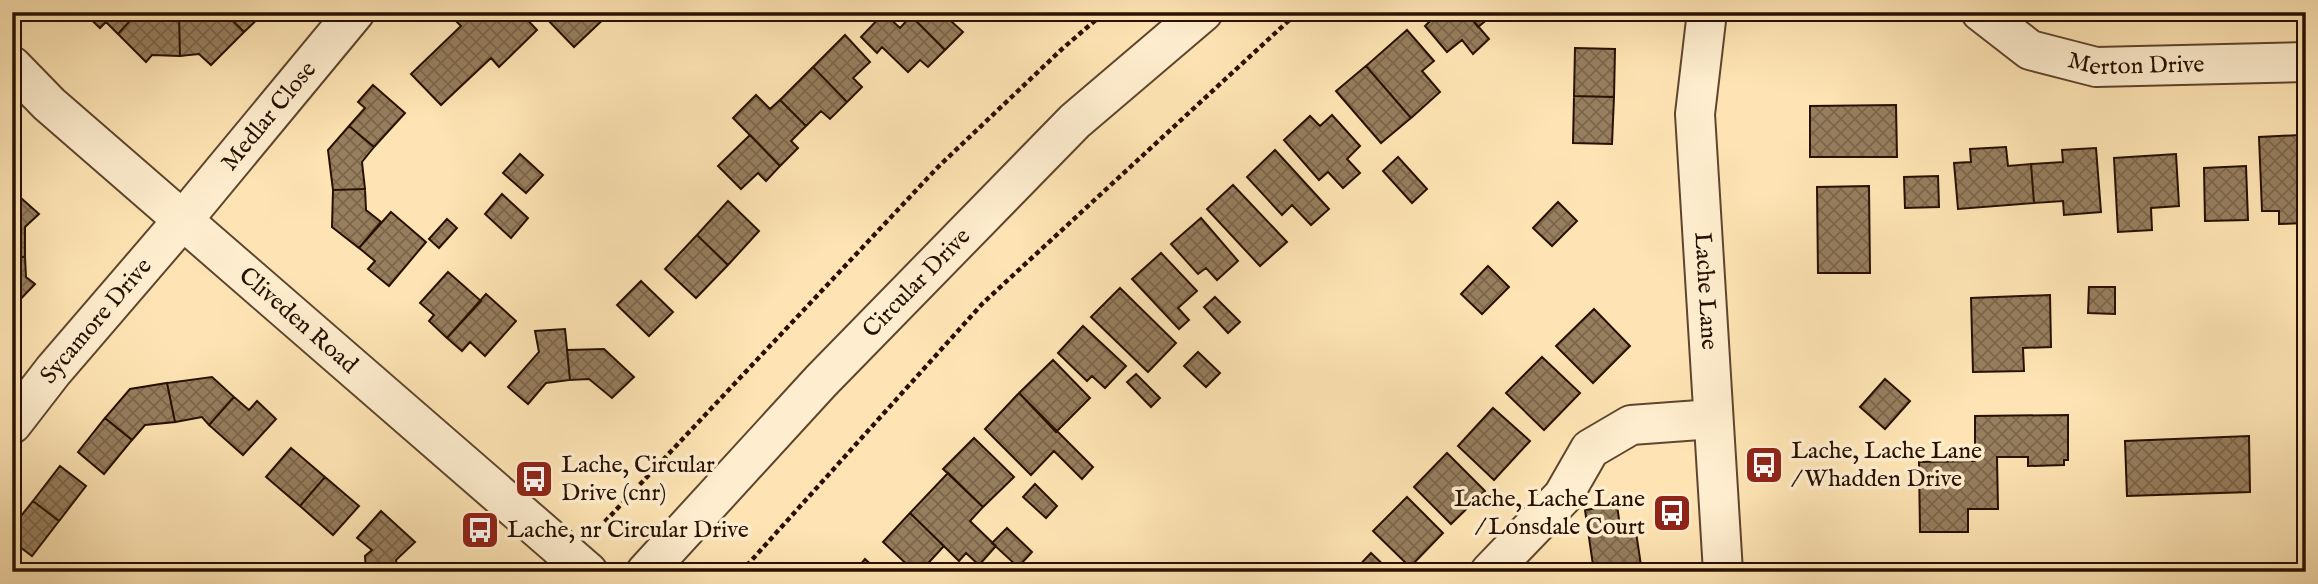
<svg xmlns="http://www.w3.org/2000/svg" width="2318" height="584" font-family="'IM FELL English',serif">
  <defs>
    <pattern id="building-cross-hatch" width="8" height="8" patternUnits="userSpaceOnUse" patternTransform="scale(1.75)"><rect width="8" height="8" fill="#977e5e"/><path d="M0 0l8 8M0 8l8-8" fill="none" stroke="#7b664b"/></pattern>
  </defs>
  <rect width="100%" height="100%" fill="#fee4b4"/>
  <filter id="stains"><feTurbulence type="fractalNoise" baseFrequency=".00286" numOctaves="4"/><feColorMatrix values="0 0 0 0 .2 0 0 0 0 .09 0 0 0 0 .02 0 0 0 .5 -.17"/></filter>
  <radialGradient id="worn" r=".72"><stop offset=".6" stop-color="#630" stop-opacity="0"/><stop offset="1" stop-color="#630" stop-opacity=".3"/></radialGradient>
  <!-- building -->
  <path fill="url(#building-cross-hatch)" stroke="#281000" stroke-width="2" d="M83 12H138L118 34 106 22 100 28Z
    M138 12H154L159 17 179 16 180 56 152 55 146 62 118 34Z
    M213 12H224L244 32 211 65 199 54 180 56 179 16Z
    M224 12H265L244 32Z
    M453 12H520L537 30 499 67 491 58 441 105 411 74 461 26 450 15Z
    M551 12H607L609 14 574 47 545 17Z
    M915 12H962L952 22 963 32 945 50 911 16Z
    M1439 12H1466L1489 39 1473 54 1462 40 1447 52 1425 26Z
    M1466 12H1496L1478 27Z
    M2105 12H2160V17L2105 18Z
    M884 13 900 28 911 16 945 50 928 67 920 60 908 72 882 47 877 53 861 37Z
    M1407 30 1434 61 1422 71 1440 92 1411 118 1366 66Z
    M845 35 870 62 853 78 862 87 847 102 813 67Z
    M1575 48 1615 49 1614 97 1574 96Z
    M1366 66 1411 118 1381 143 1336 91Z
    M813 67 847 102 830 119 821 111 806 126 780 100Z
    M373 85 405 113 374 147 349 126 365 108 358 102Z
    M756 95 770 109 780 100 806 126 791 141 798 148 780 166 733 118Z
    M1574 96 1614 97 1612 144 1573 143Z
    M1896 105 1897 157H1810V106Z
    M1332 115 1360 146 1347 159 1360 173 1343 188 1328 172 1319 180 1284 140 1310 116 1320 126Z
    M349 126 374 147 362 162 365 189 333 190 328 150Z
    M750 135 780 166 766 181 758 173 741 189 718 166Z
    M2300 135 2302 172H2306V223L2279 224V211H2262L2259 137Z
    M2006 147 2008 166 2031 164 2034 203 1958 209 1954 163 1971 162 1970 149Z
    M2096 148 2101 212 2064 215 2063 201 2034 203 2031 164 2063 162 2062 150Z
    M1275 150 1329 209 1311 225 1292 205 1282 215 1247 177Z
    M520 154 543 175 526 193 503 173Z
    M2176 154 2179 206 2151 208 2152 230 2118 232 2114 158Z
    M1398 157 1427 189 1412 203 1383 171Z
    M2246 166 2248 220 2205 221 2204 168Z
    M1938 176 1939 207 1905 208 1904 177Z
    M1233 185 1287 242 1260 266 1207 209Z
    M1869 186 1870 273H1818L1817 187Z
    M365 189 366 210 381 222 359 248 332 227 333 190Z
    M12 190 39 214 25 227V257H12Z
    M502 194 528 218 511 238 485 214Z
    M728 201 759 231 728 265 697 235Z
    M1558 202 1577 221 1552 246 1533 228Z
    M391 212 426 242 389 286 368 269 375 261 359 248Z
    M1201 218 1238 261 1217 280 1206 268 1198 274 1171 244Z
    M447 219 457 228 439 248 429 239Z
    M697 235 728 265 696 298 665 269Z
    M1161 253 1197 291 1178 308 1189 320 1179 329 1132 279Z
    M12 257H25L26 277 35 284 12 308Z
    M1488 266 1509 287 1482 314 1461 294Z
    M448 272 481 301 447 338 429 321 434 315 420 303Z
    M641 281 673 312 649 336 617 305Z
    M2089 287H2115V314L2088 313Z
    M1120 288 1176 343 1148 372 1091 317Z
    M486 294 516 321 485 356 470 342 462 351 447 338Z
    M2050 295 2051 347 2023 348 2024 371 1973 372 1971 298Z
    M1215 297 1240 322 1228 333 1204 307Z
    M1594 309 1630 346 1593 383 1556 346Z
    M1083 326 1126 366 1105 388 1092 376 1087 381 1058 353Z
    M565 329 570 380 546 383 528 404 508 387 539 352 535 331Z
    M604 349 634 377 612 398 589 379 570 380 567 350Z
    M1198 352 1220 373 1206 387 1184 366Z
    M1542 357 1580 393 1544 430 1506 393Z
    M1053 360 1090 398 1056 432 1019 393Z
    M1136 374 1160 398 1151 407 1127 382Z
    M212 377 234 397 209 425 202 417 175 422 167 383Z
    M1885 379 1910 401 1885 429 1860 407Z
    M167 383 175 422 145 425 132 440 105 418 130 389Z
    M1019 393 1093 467 1082 479 1054 451 1031 475 985 429Z
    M234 397 249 410 257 401 276 419 243 455 209 425Z
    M1493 408 1530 441 1494 480 1458 446Z
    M2068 415V460H2064V465L2028 466V457H1997L1998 509H1968V532H1920L1919 462 1975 461V416Z
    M105 418 132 440 104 474 78 452Z
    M2249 436 2250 492 2127 496 2125 441Z
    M974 438 1014 477 983 507 943 469Z
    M2298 446H2306V501H2300Z
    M291 448 325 477 300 506 266 477Z
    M1447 453 1485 491 1451 524 1414 487Z
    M60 466 86 486 59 521 33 501Z
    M948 473 983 507 970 521 996 546 979 565 966 553 959 561 910 513Z
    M325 477 359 506 333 535 300 506Z
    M1035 484 1057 506 1046 518 1023 497Z
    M1407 497 1443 533 1410 567 1373 531Z
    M33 501 59 521 32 556 12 541V527Z
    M1617 505 1621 534 1636 532 1642 572H1594L1585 510Z
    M381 511 415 542 396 560 398 572H366L365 556 372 550 357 538Z
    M910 513 944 546 920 572H915L883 542Z
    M1007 528 1032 552 1018 567 992 543Z
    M1371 553 1391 572H1353Z
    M865 559 879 572H854Z"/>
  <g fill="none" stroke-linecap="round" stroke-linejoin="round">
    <defs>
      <g id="minor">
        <path id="s1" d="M1707 12 1695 114 1723 572"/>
        <path id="s2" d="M1981 12 2030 50 2096 67 2306 62"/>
        <path id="s3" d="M12 66 49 104 588 572"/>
        <path id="s4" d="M12 424 53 371 182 221 355 12"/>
        <path id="s5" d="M646 572 821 381 1075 121 1203 12"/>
        <path d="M1490 572 1563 496 1590 449 1631 425 1713 419"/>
      </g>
    </defs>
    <!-- minor casing -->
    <use href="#minor" stroke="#5e452d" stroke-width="42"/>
    <!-- path -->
    <path stroke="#281000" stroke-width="4.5" stroke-dasharray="5 3.5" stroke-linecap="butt" d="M599 528 938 167 1062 49 1105 12
      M741 572 983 303 1298 12"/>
    <!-- minor -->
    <use href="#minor" stroke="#feedce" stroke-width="38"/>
  </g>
  <!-- icons -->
  <defs>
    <symbol id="bus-square" viewBox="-11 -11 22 22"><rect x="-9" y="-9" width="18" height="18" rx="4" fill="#8f2418" stroke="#feedce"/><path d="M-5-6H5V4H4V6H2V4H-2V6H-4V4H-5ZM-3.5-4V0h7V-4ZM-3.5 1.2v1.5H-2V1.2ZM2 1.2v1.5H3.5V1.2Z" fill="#fff"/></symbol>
  </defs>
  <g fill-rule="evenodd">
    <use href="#bus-square" x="1742" y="443" width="44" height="44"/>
    <use href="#bus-square" x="512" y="457" width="44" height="44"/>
    <use href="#bus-square" x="1650" y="491" width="44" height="44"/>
    <use href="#bus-square" x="458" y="508" width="44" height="44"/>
  </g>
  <g text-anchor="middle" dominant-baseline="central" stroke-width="7" stroke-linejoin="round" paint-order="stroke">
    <!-- street labels -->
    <g font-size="24" fill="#281000" stroke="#feedce">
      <text stroke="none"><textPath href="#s2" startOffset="170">Merton Drive</textPath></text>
      <text stroke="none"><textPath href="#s4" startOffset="401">Medlar Close</textPath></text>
      <text stroke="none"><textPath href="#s5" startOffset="396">Circular Drive</textPath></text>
      <text stroke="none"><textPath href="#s1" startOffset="280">Lache Lane</textPath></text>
      <text stroke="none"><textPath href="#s4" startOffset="133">Sycamore Drive</textPath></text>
      <text stroke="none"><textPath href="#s3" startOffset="383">Cliveden Road</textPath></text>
    </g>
    <!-- poi labels -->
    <g font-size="24" fill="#281000" stroke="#feedce" text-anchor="start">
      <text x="1791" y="451">Lache, Lache Lane<tspan x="1791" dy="28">/ Whadden Drive</tspan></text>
      <text x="561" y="465">Lache, Circular<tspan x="561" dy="28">Drive (cnr)</tspan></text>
      <text x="1645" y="499" text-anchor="end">Lache, Lache Lane<tspan x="1645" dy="28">/ Lonsdale Court</tspan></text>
      <text x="507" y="530">Lache, nr Circular Drive</text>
    </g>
  </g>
  <!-- margin -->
  <rect width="2318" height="584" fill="none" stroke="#fee4b4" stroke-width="42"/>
  <rect x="14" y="14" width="2290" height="556" fill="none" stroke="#281000" stroke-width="3.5"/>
  <rect x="21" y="21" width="2276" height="542" fill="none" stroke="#281000" stroke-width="2"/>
  <rect width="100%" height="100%" filter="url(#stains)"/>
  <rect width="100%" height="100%" fill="url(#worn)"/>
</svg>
